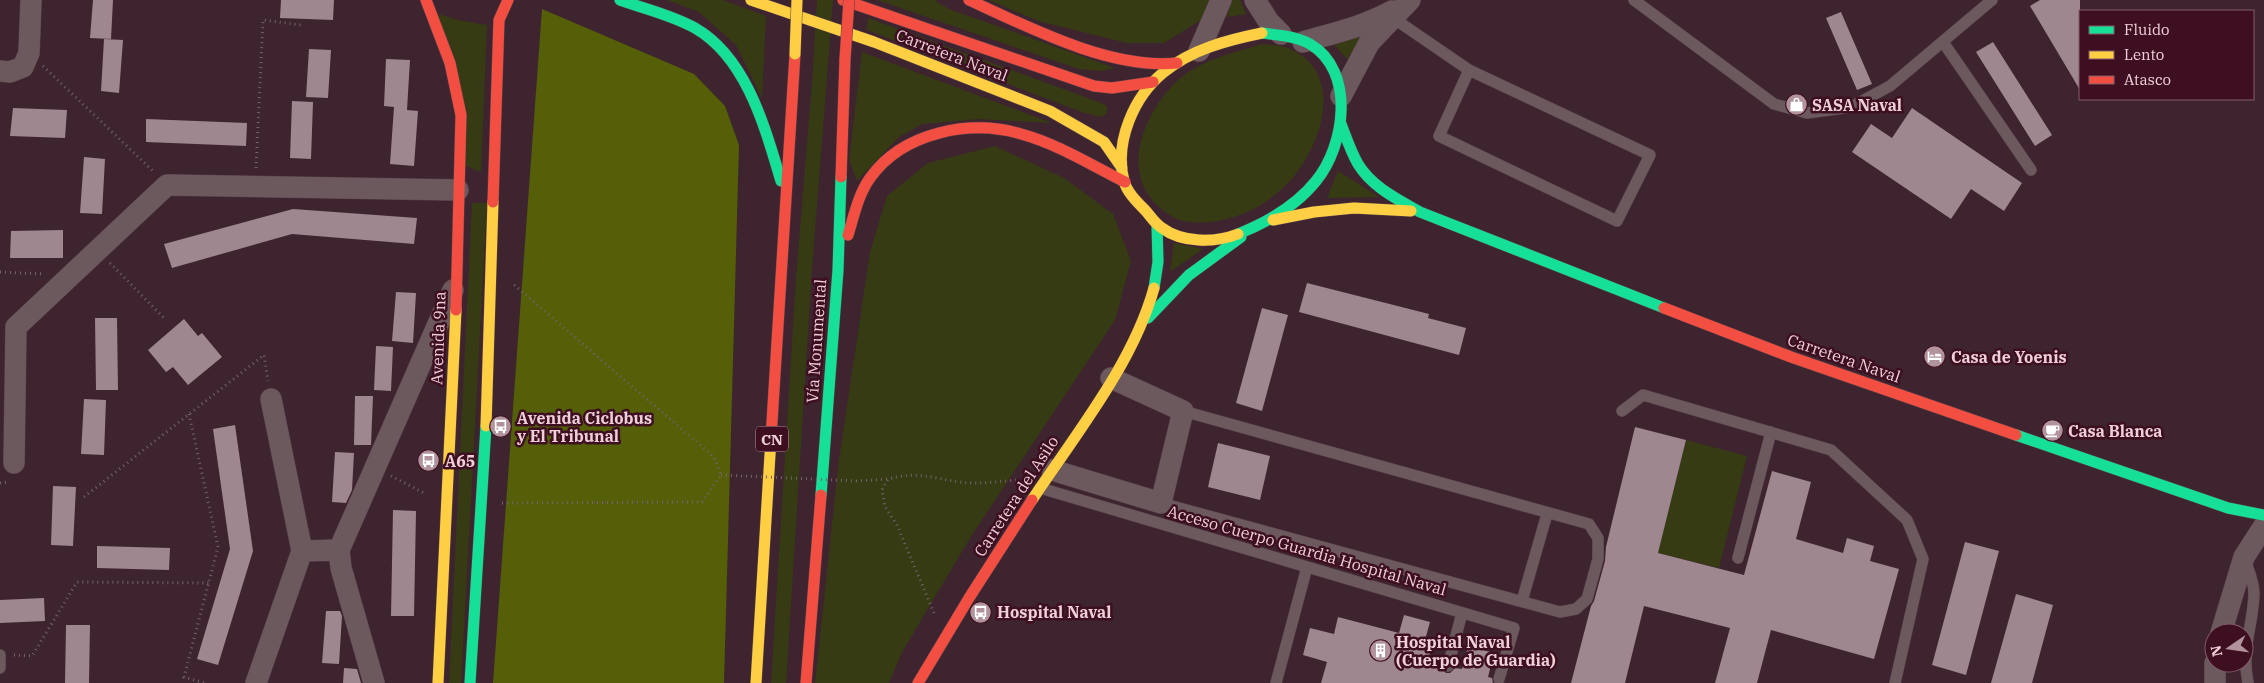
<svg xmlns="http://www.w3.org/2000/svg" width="2264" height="683" font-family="'IBM Plex Serif',serif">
  <rect width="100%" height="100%" fill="#3e242e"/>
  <!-- green -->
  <path fill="#363b14" d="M667 0H723L766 16 762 98 736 45 699 12Z
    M817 0H833L812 269 786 683H771L796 278 812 83Z
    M877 0H934L949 9 1115 68 1101 71 1079 69Z
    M989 0H1209L1201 20 1164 43H1127L1038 21Z
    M1232 0H1240L1246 14 1227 17Z
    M438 14 458 20 487 25 481 172 466 166Z
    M868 18 1099 102 1107 106V113L1102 117 1084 113 867 30Z
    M1365 33 1347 59 1332 42Z
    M1262 44C1270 45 1281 45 1288 48 1342 71 1325 134 1298 171 1291 181 1278 193 1268 200 1246 216 1216 225 1190 222 1177 221 1166 214 1157 205 1120 170 1145 112 1176 82 1199 60 1233 53 1262 44Z
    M862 52 1052 123 979 119 922 124 899 137 857 181 849 160Z
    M995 146 1064 178 1113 214 1131 261 1115 320 970 538 902 652 889 683H815L839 460 870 252 887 196 928 163Z
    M1338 171 1379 197 1327 198Z
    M472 203H487L461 683H449Z
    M1174 243 1203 249 1170 272Z
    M1686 440 1747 456 1719 568 1658 553Z"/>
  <!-- forest -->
  <path fill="#545f08" d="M542 9 694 74 725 106 739 145 724 683H493Z"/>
  <!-- building -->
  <path fill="#9e878e" d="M93 0H113L111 39 90 38Z
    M281 0H334L333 20 280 18Z
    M2040 0H2080V90L2030 6Z
    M1841 12 1872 84 1857 90 1826 18Z
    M104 39 123 40 119 93 101 91Z
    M1993 42 2052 135 2035 146 1976 52Z
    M309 49 331 50 328 98 306 97Z
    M386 59 410 60 407 110 418 111 414 166 390 164 394 107 384 106Z
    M292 101 313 102 311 159 290 158Z
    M13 108 67 110 65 138 10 136Z
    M1912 108 2022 183 2004 211 1971 189 1951 219 1852 152 1871 124 1892 138Z
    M146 119 247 123 246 146 146 142Z
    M84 157 105 159 102 214 80 213Z
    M293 209 417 218 414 244 292 234 172 268 164 244Z
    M63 230V258H10L11 231Z
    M1307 283 1429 314 1428 318 1466 328 1459 355 1299 312Z
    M396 292 416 293 413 343 392 341Z
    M1262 308 1288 315 1262 411 1236 403Z
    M95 318H117L118 390H96Z
    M184 319 198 336 202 333 222 357 188 385 173 367 166 372 148 350Z
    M376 346 393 347 391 391 374 390Z
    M355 396H373L371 445H354Z
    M84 399 106 400 104 455 81 454Z
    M235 425 253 551 218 665 197 659 230 549 213 429Z
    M1635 427 1686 440 1658 553 1744 575 1772 471 1811 482 1796 539 1843 553 1847 538 1874 546 1870 561 1899 569 1874 659 1771 630 1757 683H1715L1730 628 1644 606 1625 683H1571L1591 606 1594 601 1605 561 1606 547Z
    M1218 443 1270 456 1260 500 1208 487Z
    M335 452 354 453 352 490 346 503 332 502Z
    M53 486 76 487 73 546 51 545Z
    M393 510 416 511 414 616H391Z
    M1965 542 1999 551 1966 675 1932 665Z
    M97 546 170 548 169 570 97 568Z
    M2016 594 2053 605 2032 683H1991Z
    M44 598 45 621 0 623V600Z
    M326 611H340L342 616 339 664 322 663Z
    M1404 615 1430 622 1425 640 1433 642 1428 660 1441 664V668L1446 673H1450L1455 668 1462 669 1468 646 1494 653 1488 677 1492 678 1493 683H1321L1327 662 1303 655 1310 628 1334 634 1338 617 1399 633Z
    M66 625H90L89 683H65Z
    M344 668 357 669 361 683H343Z"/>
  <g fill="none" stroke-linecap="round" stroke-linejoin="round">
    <defs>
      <path id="lane" d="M1634 0 1774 104 1807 113 1851 107 1890 86 1992 0
        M1393 18 1469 70 1650 155 1617 221 1439 136 1469 70
        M1943 42 2031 170
        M1622 411 1643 395 1831 450 1907 520 1923 559 1895 683
        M1040 488 1514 628 1499 679
        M1161 503 1560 612 1576 609 1587 599 1598 559V538L1589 524 1183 411
        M1738 558 1771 432
        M2245 560C2249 571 2254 582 2254 594 2253 627 2241 647 2248 683
        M1522 601 1547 514
        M0 655V668
        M1448 666 1462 613
        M1276 683 1307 567"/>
      <path id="street" d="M1255 0 1269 22 1281 34
        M1303 42C1334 33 1363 27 1392 11
        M1199 51 1221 0
        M0 71 10 72 23 67 29 53 31 0
        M1341 96 1369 43 1410 0
        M14 463 16 327 167 185 458 190
        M1052 470 1161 503 1183 411 1111 378
        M302 551 339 550
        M2221 633 2244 557 2264 526
        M2215 663V683
        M256 683 302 551 271 399
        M374 683 341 568 339 550 453 290"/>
      <path id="fast" d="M620 0C645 9 672 15 695 28 747 58 765 128 781 181
        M1341 124C1346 137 1351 152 1358 164 1372 187 1397 199 1420 212L1664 308
        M1238 234C1268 222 1296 206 1316 181 1345 146 1356 71 1310 44 1295 36 1278 35 1262 33
        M1154 288 1158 262 1157 225
        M1148 318 1189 275 1241 237
        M2016 435 2228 508 2264 515
        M821 495 838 270 841 177
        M470 683 486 426"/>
      <path id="slow" d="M751 0 874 42 1050 111 1104 142 1122 168
        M1273 220 1314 212 1354 208 1411 211
        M1238 234C1215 243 1182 243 1162 228 1154 223 1150 215 1144 209 1136 201 1127 192 1124 181 1114 142 1134 96 1164 72 1192 49 1228 40 1262 33
        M486 426 493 202
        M1032 500C1075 435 1133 364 1154 288
        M438 683 456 310
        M756 683 771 438"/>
      <path id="jam" d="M426 0 450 63 461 115 456 310
        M843 0 1094 86 1112 88 1153 82
        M969 0C1028 27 1111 70 1177 63
        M841 177 845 59
        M493 202 499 20 508 0
        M848 235C854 216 858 195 870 178 903 132 970 119 1021 134 1058 144 1091 165 1125 182
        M1664 308 1791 357 2016 435
        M771 438 795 54
        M806 683 821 495
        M918 683 969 598 1032 500"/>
    </defs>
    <!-- lane casing -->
    <use href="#lane" stroke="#584049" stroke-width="12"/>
    <!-- street casing -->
    <use href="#street" stroke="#584049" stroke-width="22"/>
    <!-- fast casing -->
    <use href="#fast" stroke="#584049" stroke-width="12"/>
    <!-- slow casing -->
    <use href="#slow" stroke="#584049" stroke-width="12"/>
    <!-- jam casing -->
    <use href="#jam" stroke="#584049" stroke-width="12"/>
    <!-- path -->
    <path stroke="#746369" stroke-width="3" stroke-dasharray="1 4" stroke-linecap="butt" d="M43 66 154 172
      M256 168 263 20 301 25
      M110 263 164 318
      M0 272 44 274
      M189 414 218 547 184 677 205 683
      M391 476 426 494
      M856 481 887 479
      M0 483 9 482
      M84 497 264 355 268 381
      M502 503 702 502 721 475 714 457 512 283
      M934 613 897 525 885 507 882 490 888 479C917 471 932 478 960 482 979 485 1000 481 1018 480
      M14 655 32 656 77 582 209 583"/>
    <!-- lane -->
    <use href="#lane" stroke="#6c595e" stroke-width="11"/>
    <!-- street -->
    <use href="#street" stroke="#6c595e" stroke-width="21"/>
    <!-- fast -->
    <use href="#fast" stroke="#16e098" stroke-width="11"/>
    <!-- slow -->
    <use href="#slow" stroke="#ffcf43" stroke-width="11"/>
    <!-- jam -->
    <use href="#jam" stroke="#f24e42" stroke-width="11"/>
    <defs>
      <path id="slow-bridge" d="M795 54 797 0"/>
      <path id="jam-bridge" d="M845 59 849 0"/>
    </defs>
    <!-- slow-bridge casing -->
    <use href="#slow-bridge" stroke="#584049" stroke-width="12" stroke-linecap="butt"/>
    <!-- jam-bridge casing -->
    <use href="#jam-bridge" stroke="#584049" stroke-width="12" stroke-linecap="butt"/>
    <!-- path-bridge -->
    <path stroke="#746369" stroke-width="3" stroke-dasharray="1 4" stroke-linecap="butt" d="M721 475 856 481"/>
    <!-- slow-bridge -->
    <use href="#slow-bridge" stroke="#ffcf43" stroke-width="11"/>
    <!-- jam-bridge -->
    <use href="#jam-bridge" stroke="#f24e42" stroke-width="11"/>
  </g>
  <!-- icons -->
  <defs>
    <symbol id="shop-disc" viewBox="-11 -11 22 22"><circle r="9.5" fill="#b1939c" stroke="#3d0f21"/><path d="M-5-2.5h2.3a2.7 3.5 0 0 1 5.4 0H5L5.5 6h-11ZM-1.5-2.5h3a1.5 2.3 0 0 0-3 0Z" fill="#fff"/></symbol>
    <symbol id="hotel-disc" viewBox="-11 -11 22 22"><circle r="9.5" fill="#b1939c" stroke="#3d0f21"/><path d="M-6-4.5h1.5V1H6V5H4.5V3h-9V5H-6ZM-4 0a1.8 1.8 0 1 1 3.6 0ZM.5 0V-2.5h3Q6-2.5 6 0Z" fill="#fff"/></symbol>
    <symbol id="bus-disc" viewBox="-11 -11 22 22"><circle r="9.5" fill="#b1939c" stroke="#3d0f21"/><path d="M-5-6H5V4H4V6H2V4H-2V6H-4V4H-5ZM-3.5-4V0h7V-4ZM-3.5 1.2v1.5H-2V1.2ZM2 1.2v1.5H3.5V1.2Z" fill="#fff"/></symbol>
    <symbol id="cafe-disc" viewBox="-11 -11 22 22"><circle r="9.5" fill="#b1939c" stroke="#3d0f21"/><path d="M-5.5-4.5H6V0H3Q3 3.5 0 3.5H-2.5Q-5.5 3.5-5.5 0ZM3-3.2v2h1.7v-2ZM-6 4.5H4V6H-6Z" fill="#fff"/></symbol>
    <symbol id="building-disc" viewBox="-11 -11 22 22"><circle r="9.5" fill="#b1939c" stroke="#3d0f21"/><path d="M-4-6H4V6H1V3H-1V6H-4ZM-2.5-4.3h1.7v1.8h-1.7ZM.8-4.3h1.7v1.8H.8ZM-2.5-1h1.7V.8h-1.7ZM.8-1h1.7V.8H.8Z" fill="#fff"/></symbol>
  </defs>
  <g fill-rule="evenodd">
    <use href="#shop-disc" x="1784" y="92" width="25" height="25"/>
    <use href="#hotel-disc" x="1922" y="344" width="25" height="25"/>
    <use href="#bus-disc" x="488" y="414" width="25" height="25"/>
    <use href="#cafe-disc" x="2040" y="418" width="25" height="25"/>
    <use href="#bus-disc" x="416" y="448" width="25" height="25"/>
    <use href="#bus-disc" x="968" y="600" width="25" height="25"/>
    <use href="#building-disc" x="1368" y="638" width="25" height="25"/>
  </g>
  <g text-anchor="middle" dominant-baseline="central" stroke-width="5" stroke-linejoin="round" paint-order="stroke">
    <!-- shield labels -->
    <rect fill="#3d0f21" stroke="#ba95a1" stroke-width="1" x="756" y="426.5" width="32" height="25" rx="4"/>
    <g font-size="15" font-weight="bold" fill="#efcfd8">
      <text x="772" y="439">CN</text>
    </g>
    <!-- street labels -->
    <g font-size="16" fill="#efcfd8" stroke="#3d0f21">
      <text transform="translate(952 55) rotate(21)">Carretera Naval</text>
      <text transform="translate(438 338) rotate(-88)">Avenida 9na</text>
      <text transform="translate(816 341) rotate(-86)">Vía Monumental</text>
      <text transform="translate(1844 358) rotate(19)">Carretera Naval</text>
      <text transform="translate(1016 496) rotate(-57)">Carretera del Asilo</text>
      <text transform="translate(1307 550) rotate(16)">Acceso Cuerpo Guardia Hospital Naval</text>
    </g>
    <!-- poi labels -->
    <g font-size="16" font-weight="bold" fill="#efcfd8" stroke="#3d0f21" text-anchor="start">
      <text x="1812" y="105">SASA Naval</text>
      <text x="1951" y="357">Casa de Yoenis</text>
      <text x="517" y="418">Avenida Ciclobus<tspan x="517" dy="18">y El Tribunal</tspan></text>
      <text x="2068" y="431">Casa Blanca</text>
      <text x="445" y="461">A65</text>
      <text x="997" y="612">Hospital Naval</text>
      <text x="1396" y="642">Hospital Naval<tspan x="1396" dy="18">(Cuerpo de Guardia)</tspan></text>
    </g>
  </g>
  <!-- legend -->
  <rect x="2079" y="10" width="175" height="90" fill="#3d0f21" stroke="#845c6a"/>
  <rect x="2089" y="26" width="25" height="8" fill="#16e098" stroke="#845c6a"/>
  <text x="2124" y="35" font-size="15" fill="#efcfd8">Fluido</text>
  <rect x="2089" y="51" width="25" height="8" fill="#ffcf43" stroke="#845c6a"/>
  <text x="2124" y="60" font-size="15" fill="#efcfd8">Lento</text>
  <rect x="2089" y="76" width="25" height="8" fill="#f24e42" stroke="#845c6a"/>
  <text x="2124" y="85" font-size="15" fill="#efcfd8">Atasco</text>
  <!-- north arrow -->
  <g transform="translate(2229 648) rotate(257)"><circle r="24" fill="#3d0f21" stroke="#845c6a"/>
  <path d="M0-4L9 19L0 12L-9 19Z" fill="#b1939c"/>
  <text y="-8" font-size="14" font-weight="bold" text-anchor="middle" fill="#efcfd8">N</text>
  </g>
</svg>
